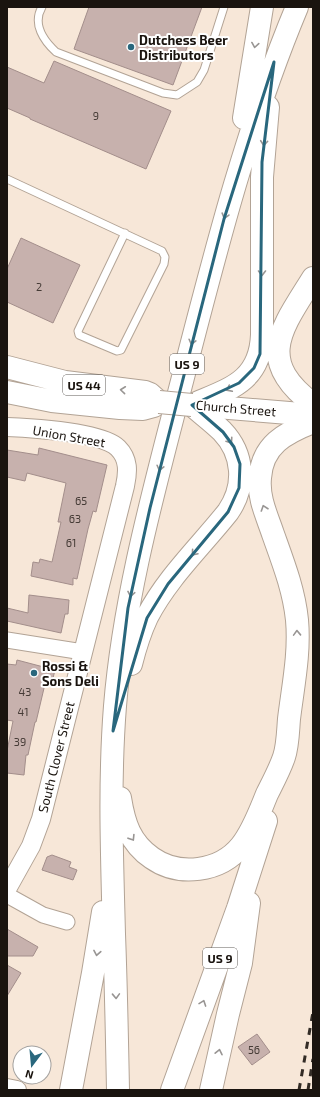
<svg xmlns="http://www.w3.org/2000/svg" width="320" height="1097" font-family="'Exo 2',sans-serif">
  <rect width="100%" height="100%" fill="#f7e7d8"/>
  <!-- building -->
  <path fill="#c7b1ad" stroke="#a38e8b" d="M89 7H202L173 85 74 49Z
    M54 61 171 111 146 169 30 119V118L7 108V67L44 83Z
    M21 238 80 265 53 323 7 302V269Z
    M39 448 107 465 96 512 93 511 88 529 77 579 73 578V585L31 576 33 562 39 563 40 559 52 562 61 522H58L66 483 27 473 25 481 7 477V450L38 455Z
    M29 595 69 600 68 614H65L61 633 7 621V608L28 613Z
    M17 660 55 670 51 686 45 684 36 722H35L28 755H26L24 775 7 773V751L13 721 7 720V664L16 665Z
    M52 855 71 862 69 867 77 870 73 880 42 870 47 857Z
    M7 929 38 947 33 956H7Z
    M7 965 21 973 7 996Z
    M257 1034 270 1052 252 1065 238 1047Z"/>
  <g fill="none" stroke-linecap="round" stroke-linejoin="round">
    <defs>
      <path id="service" d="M42 7C32 24 44 41 56 52L163 93 177 95 197 82 204 70 224 7
        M7 179 162 251 165 257 164 264 121 350 117 351 79 335 78 331 125 233"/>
      <path id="minor" d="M7 640 83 652
        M7 895 43 915 67 922"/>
      <path id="tertiary" d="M7 427C31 428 102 432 118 448 129 459 128 472 125 486L41 819 31 846 7 889
        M7 1088 17 1090"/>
      <path id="trunk" d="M7 367 65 382 145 392 150 394 159 402 154 406 143 409 120 408 52 401 7 392
        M192 405 313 415"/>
      <path id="motorway" d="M244 118 262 7
        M313 278C282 328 254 360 313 404
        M131 664C135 648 140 632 147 617 167 578 201 546 228 512 246 486 244 454 222 431 213 422 202 414 192 405 229 389 260 382 262 335V177L268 107
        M120 798C124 823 130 843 152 858 179 877 220 872 241 846 253 831 260 811 267 794 273 782 280 769 284 757 288 745 288 730 289 719 293 686 300 653 297 620 294 590 283 562 273 534 267 516 258 498 260 478 262 445 285 433 313 422
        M71 1090 93 973 103 912
        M118 1090C117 1038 116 986 114 934 112 858 109 782 115 706 124 597 154 490 181 385 214 257 246 129 297 7
        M172 1090 238 908 266 821
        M211 1090 228 1014 241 963 249 903"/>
    </defs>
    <!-- service casing -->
    <use href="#service" stroke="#b2a395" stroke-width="9"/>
    <!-- minor casing -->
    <use href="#minor" stroke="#b2a395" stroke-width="17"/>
    <!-- tertiary casing -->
    <use href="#tertiary" stroke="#b2a395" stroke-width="20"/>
    <!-- trunk casing -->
    <use href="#trunk" stroke="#b2a395" stroke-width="24"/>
    <!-- motorway casing -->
    <use href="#motorway" stroke="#b2a395" stroke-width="24"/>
    <!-- service -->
    <use href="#service" stroke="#fff" stroke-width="7"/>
    <!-- minor -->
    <use href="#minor" stroke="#fff" stroke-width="15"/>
    <!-- tertiary -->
    <use href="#tertiary" stroke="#fff" stroke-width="18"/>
    <!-- trunk -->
    <use href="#trunk" stroke="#fff" stroke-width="22"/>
    <!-- motorway -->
    <use href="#motorway" stroke="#fff" stroke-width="22"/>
    <!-- rail -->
    <path stroke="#332c26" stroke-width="3" stroke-dasharray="7 7" stroke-linecap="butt" d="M299 1090 313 1012
      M308 1090 313 1059"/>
    <defs>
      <path id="trunk-bridge" d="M159 402 192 405"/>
    </defs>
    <!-- trunk-bridge casing -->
    <use href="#trunk-bridge" stroke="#b2a395" stroke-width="24" stroke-linecap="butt"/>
    <!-- trunk-bridge -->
    <use href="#trunk-bridge" stroke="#fff" stroke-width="22"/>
  </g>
  <!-- one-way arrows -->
  <defs><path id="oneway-chevron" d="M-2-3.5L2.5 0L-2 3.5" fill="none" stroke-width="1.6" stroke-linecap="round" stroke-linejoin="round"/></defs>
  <g stroke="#989593">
    <use href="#oneway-chevron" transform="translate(255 45) rotate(99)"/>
    <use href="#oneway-chevron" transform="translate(264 143) rotate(95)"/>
    <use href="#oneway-chevron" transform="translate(225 216) rotate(106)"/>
    <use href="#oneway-chevron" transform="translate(262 273) rotate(90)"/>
    <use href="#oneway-chevron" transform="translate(192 342) rotate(104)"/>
    <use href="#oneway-chevron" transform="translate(229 389) rotate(154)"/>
    <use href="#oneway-chevron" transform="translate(123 390) rotate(-174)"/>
    <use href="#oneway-chevron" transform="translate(230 441) rotate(56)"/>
    <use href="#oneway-chevron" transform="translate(160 468) rotate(104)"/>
    <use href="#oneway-chevron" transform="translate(264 508) rotate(-109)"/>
    <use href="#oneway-chevron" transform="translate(194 553) rotate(130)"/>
    <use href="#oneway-chevron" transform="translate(131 594) rotate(101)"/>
    <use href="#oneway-chevron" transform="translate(297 633) rotate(-92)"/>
    <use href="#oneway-chevron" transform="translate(132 838) rotate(58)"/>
    <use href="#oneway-chevron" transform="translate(97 953) rotate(100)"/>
    <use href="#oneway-chevron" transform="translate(116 996) rotate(88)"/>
    <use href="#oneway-chevron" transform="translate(203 1003) rotate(-70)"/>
    <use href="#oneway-chevron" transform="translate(219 1052) rotate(-78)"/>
  </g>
  <!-- marked area -->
  <path fill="none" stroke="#29677d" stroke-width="3" stroke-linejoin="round" d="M274 62 262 162 260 354 254 368 239 383 192 405 223 432 234 447 240 464 239 488 228 512 168 584 147 618 113 731 128 608 150 508 224 219Z"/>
  <!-- markers -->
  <g fill="#29677d" stroke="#fff" stroke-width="1.5">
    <circle cx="131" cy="47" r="4"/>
    <circle cx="34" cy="673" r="4"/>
  </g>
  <g text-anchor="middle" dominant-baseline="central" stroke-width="4" stroke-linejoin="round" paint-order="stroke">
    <!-- number labels -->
    <g font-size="11" fill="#453b36">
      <text x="96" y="115">9</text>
      <text x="39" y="286">2</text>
      <text x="81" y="500">65</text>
      <text x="75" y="518">63</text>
      <text x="71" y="542">61</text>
      <text x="25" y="691">43</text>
      <text x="23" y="711">41</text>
      <text x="20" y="741">39</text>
      <text x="254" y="1049">56</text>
    </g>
    <!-- shield labels -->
    <g fill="#fff" stroke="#5f5a57" stroke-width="1">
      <rect x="170" y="354" width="34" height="20" rx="3"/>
      <rect x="63" y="375" width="42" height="20" rx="3"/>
      <rect x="203" y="948" width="34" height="20" rx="3"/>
    </g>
    <g font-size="12" font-weight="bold" fill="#1a140f">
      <text x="187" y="364">US 9</text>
      <text x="84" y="385">US 44</text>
      <text x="220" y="958">US 9</text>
    </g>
    <!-- poi labels -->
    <g font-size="13" font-weight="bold" fill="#1a140f" stroke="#fff" text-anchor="start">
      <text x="139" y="40">Dutchess Beer<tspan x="139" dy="15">Distributors</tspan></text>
      <text x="42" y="666">Rossi &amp;<tspan x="42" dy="15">Sons Deli</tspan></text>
    </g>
    <!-- street labels -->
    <g font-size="13" fill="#1a140f" stroke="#fff">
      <text transform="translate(236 408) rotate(5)">Church Street</text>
      <text transform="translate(69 436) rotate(10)">Union Street</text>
      <text transform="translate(56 757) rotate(-76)">South Clover Street</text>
    </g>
  </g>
  <!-- border -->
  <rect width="320" height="1097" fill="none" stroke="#1a140f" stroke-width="16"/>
  <!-- north arrow -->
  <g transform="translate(32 1065) rotate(196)"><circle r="19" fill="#ffffff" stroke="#a3a19f"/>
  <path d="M0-3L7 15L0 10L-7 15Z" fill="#29677d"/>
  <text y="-6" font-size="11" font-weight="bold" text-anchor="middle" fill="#1a140f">N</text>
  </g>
</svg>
